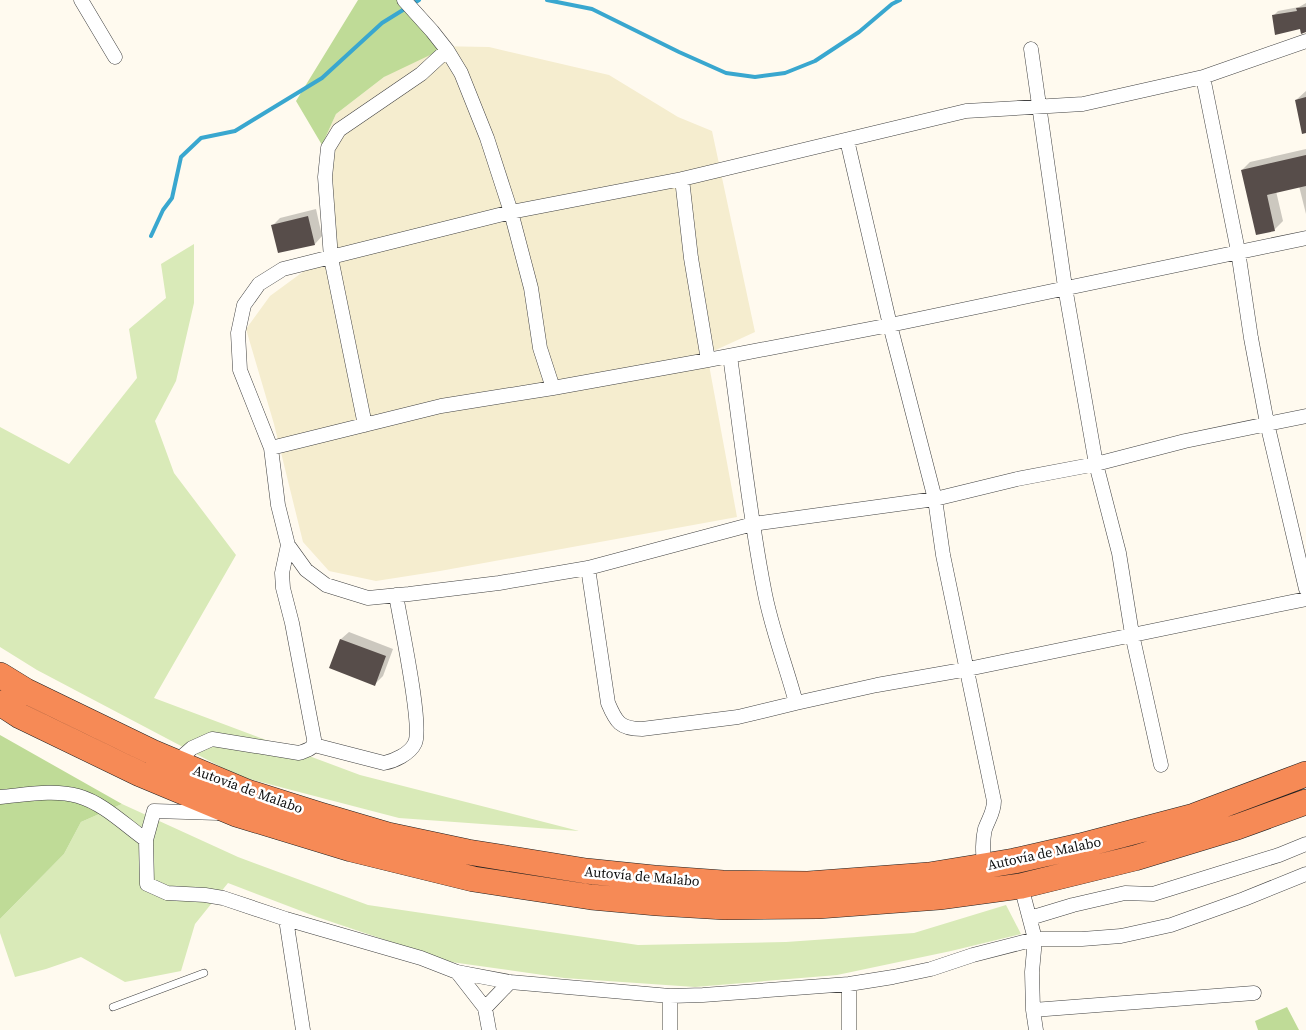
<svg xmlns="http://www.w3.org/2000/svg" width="1306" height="1030" font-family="'Source Serif 4',serif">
  <rect width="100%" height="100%" fill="#fffaef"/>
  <!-- farmland -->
  <path fill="#f5edcf" d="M433 46 489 47 609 75 678 117 712 131 755 332 707 354 737 517 440 571 376 581 329 571 303 542 274 424 246 329 270 296 330 252 322 145 336 114 384 77Z"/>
  <!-- green -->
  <path fill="#d9eab8" d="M194 244V303L176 381 155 421 174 473 236 555 154 698 360 775 579 831 399 818 238 776 37 670 0 647V427L69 464 137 378 129 329 166 298 161 264Z
    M122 804 238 857 368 905 638 945 786 942 914 933 1006 905 1021 934 951 951 837 975 695 987 564 978 451 962 317 917 228 883 195 924 181 971 125 982 81 957 46 969 15 977 0 933V919L64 854 81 822Z"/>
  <!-- forest -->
  <path fill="#bfdb97" d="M358 0H411L449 46 384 77 336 114 322 145 296 101Z
    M0 735 122 804 81 822 64 854 0 919Z
    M1287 1007 1299 1030H1258L1255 1021Z"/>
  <!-- shadow -->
  <path fill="#0003" d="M1306 3V27L1273 16 1278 11 1299 7Z
    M1306 91V116L1296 100Z
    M1306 149V214L1299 186 1276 191 1283 221 1274 230 1242 170 1250 162Z
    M316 209 322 236 315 244 273 225 280 218Z
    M349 632 393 649 383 676 375 684 331 667 341 639Z"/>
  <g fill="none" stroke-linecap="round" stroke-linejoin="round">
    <!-- stream -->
    <path stroke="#39a7cf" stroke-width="4" d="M547 0 592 9 679 52 726 73 755 77 785 73 815 61 859 32 892 4 900 0
      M151 236 163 210 172 198 181 157 201 138 235 131 322 78 382 23 419 0"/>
  </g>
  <!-- building -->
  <path fill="#574d4a" d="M1306 7V32L1301 34 1300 29 1275 35 1272 15 1297 11 1296 8Z
    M1306 97V133L1302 134 1295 100Z
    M1306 155V186L1267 195 1275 231 1256 235 1241 170Z
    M308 216 315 245 278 253 271 225Z
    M340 639 386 656 375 686 329 668Z"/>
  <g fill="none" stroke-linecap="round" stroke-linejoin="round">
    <defs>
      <path id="lane" d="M113 1007 204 973"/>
      <path id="street" d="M81 0 115 57
        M404 0 432 31 447 50 461 73 487 138 511 212 531 288 540 348 553 388
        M1306 41 1203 77 1083 104 966 111 682 179 511 212 283 269 259 284 244 305 238 333 240 370 271 448 278 505 288 545 306 570 326 585 368 598 409 594 499 583 588 568 753 524 935 499 1017 479 1096 464 1185 441 1306 416
        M1031 49 1065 287 1096 464 1119 553 1132 634 1161 765
        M1203 77 1238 251 1251 338 1267 423 1306 589
        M847 140 890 325 935 499 943 555 994 801C994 812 989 818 985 829 982 841 983 853 984 866
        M682 179 691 258 708 360
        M365 425 331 258 325 177 328 148 339 130 421 74 447 50
        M271 448 441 406 553 388 708 360 890 325 1306 238
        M588 568 608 703C616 722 620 729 642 729L738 717 796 703C786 665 771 628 764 589 749 512 741 434 730 356
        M796 703 877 685 968 669 1306 599
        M314 745 384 763C394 761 410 754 415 743 423 726 400 620 396 595
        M176 762 192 748 212 739 299 753C307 750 315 749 314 739L292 623 283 588 282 573 288 545
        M0 797C24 795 54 789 78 796 103 803 125 825 146 840L147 884 167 893 205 895 223 898 286 919 421 958 457 972 510 982 670 996 703 995 849 984 893 977 931 969 973 955 1035 939H1082L1121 936 1171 925 1244 899 1306 874
        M146 840 154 811 218 813
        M1021 886 1035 939 1032 972 1033 1010 1036 1030
        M1030 918 1073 905 1125 893 1153 894 1279 855 1306 844
        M286 919 303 1030
        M457 972 485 1008 489 1030
        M849 984V1030
        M485 1008 510 982
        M1033 1010 1254 993
        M670 1030V996"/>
      <path id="highway" d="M0 675 26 691 152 752 247 792 320 815 388 835 468 852 586 871 654 878 723 883 808 884 929 875 984 866 1014 861 1080 846 1194 816 1306 774
        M0 703 20 716 140 774 236 814 351 849 473 879 591 897 657 903 725 907 818 906 939 897 1021 886 1135 858 1237 827 1306 802"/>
    </defs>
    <!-- lane casing -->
    <use href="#lane" stroke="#414141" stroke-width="8"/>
    <!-- street casing -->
    <use href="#street" stroke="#414141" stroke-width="15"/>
    <!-- highway casing -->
    <use href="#highway" stroke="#1f1f1f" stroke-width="26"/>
    <!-- lane -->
    <use href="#lane" stroke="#fff" stroke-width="7"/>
    <!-- street -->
    <use href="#street" stroke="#fff" stroke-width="14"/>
    <!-- highway -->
    <use href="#highway" stroke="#f68a56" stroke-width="25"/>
  </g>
  <g text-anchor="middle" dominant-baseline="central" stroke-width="5" stroke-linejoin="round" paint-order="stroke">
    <!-- street labels -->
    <g font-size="14" fill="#0e0e0e" stroke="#fff">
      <text transform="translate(248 789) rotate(20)">Autovía de Malabo</text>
      <text transform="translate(1044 853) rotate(-12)">Autovía de Malabo</text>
      <text transform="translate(642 876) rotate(5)">Autovía de Malabo</text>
    </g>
  </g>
</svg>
